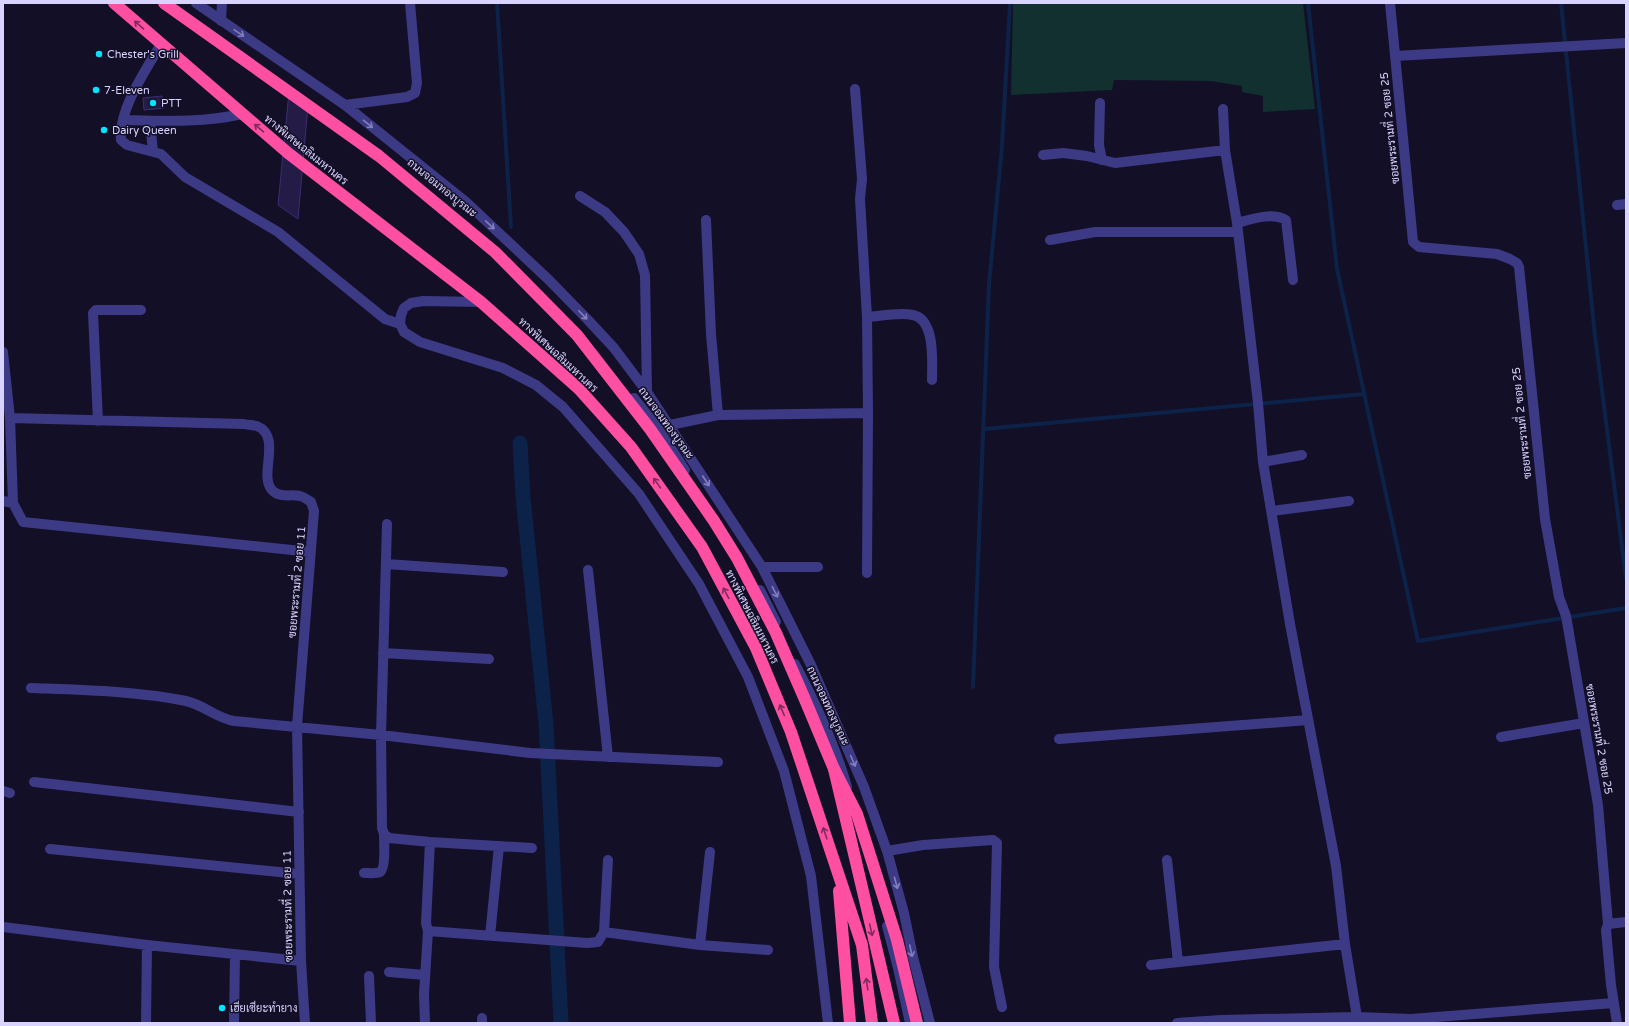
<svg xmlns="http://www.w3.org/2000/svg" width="1629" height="1026" font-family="'Varela Round',Sarabun,sans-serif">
  <rect width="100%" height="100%" fill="#130f26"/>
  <!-- green -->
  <path fill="#12302f" d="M1013 3H1303L1315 109 1263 112V96L1242 92V86L1211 81 1114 80 1112 90 1011 95Z"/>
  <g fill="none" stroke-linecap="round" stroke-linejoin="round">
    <!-- stream -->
    <path stroke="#0c2248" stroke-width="4" d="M497 3 511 227
      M1308 3 1337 269 1418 641 1626 608
      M1561 3 1595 336 1626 578
      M984 429 1364 394
      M973 687 989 284 1002 146 1010 3"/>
    <!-- canal -->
    <path stroke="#0c2248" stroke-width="15" d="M520 443 523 497 546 724 561 1023"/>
  </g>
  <!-- building -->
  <path fill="#241b47" stroke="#3b2d73" d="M289 92 308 105 298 219 278 205Z
    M162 96 164 108 144 110 143 98Z"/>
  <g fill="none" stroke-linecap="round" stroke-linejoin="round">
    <!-- minor -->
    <path stroke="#3d3a85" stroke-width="10" d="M196 3 345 105 466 202 549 280 588 320 614 348 647 392 762 567 811 665 864 787 887 851 904 913 913 957 930 1023
      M1390 3 1413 242 1419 247 1497 254 1510 259 1517 263 1519 267 1545 519 1559 597 1566 616 1569 633 1598 805 1608 924
      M221 21 222 3
      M161 44C146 70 118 110 121 140L127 145 161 154 185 177 278 232 385 319 400 324
      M1395 56 1626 43
      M1100 103 1099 145 1102 160
      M345 105 407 97 415 93 417 83 410 3
      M1223 109 1225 150 1237 223 1258 403 1263 462 1290 624 1336 866 1345 944 1357 1017
      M123 120C164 121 202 123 242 114
      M150 121 153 152
      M1043 155 1063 153 1087 156 1115 163 1225 150
      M580 196 605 212 624 232 639 254 645 275 647 392
      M1617 205 1626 204
      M706 220 711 334 718 415
      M1237 223C1252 219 1272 212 1286 220L1293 280
      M1050 240 1095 232H1237
      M481 302 423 301 411 303 404 308 401 315 400 324 404 332 420 342 503 368 536 385 563 407 639 494 699 584 748 677 784 771 811 876 828 1023
      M867 317C881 316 899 312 913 315 936 320 932 363 932 380
      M3 352 10 418 13 503 23 522 311 552
      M634 398 657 427 685 470
      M10 418 244 424C248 425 253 425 257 426 283 437 257 477 273 491 280 498 291 494 300 496 304 497 308 500 311 502L314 511 297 726 301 961 305 1023
      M98 421 93 313 96 310H141
      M670 425 718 415 868 413 867 317 860 199 862 179 855 89
      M1263 462 1302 455
      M3 501 13 503
      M1272 511 1349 501
      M387 524 381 735 382 828 384 834 389 838 430 842 532 848
      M386 564 503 572
      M762 567H818
      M588 570 608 757
      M867 573 868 413
      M760 590 776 622
      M383 653 489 659
      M795 664C816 704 835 744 847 787
      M31 688C83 690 135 691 186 701 204 705 216 718 234 721L381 735 530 753 718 762
      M1501 737 1584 723
      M1059 739 1308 720
      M34 782 299 812
      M3 791 10 793
      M430 842 426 923 428 931 587 943 598 942 604 932 700 945 768 950
      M50 849 299 874
      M887 851 923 845 993 840 997 843 994 967 1002 1007
      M1167 860 1178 962
      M364 873C368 873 376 874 380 872 386 868 384 842 384 834
      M887 926 898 968 910 1023
      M3 927 147 945 301 961
      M604 932 608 860
      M490 936 499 846
      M700 945 710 852
      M1151 965 1345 944
      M389 972 425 975
      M369 976 371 1023
      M146 1023 147 945
      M234 1023 235 955
      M425 1023 424 994 428 931
      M482 1023V1018
      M1177 1023 1221 1020 1357 1017 1411 1019 1614 1003
      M1617 1023 1611 985 1606 930 1608 924 1626 922"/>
    <!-- highway -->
    <path stroke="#ff4fa3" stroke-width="12" d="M114 3 288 153 481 302 579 389 631 447 702 547 756 648 791 732 862 945 872 1023
      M164 3 379 156 495 252 577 335 650 429 714 521 737 558 776 633 806 702 834 769 894 1023
      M839 891 850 1023"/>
    <!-- highway-bridge -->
    <path stroke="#ff4fa3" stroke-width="12" d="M834 769 857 814 897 940 917 1023"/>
  </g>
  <!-- one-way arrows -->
  <defs><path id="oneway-shaft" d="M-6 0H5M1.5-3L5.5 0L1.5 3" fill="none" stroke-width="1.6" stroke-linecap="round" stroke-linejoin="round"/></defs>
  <g stroke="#7d2c5e">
    <use href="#oneway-shaft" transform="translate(139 25) rotate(-139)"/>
    <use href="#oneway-shaft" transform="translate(259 128) rotate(-140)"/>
    <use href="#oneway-shaft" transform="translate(657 483) rotate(-125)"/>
    <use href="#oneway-shaft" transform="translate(726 593) rotate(-118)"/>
    <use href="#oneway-shaft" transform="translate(782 710) rotate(-113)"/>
    <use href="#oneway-shaft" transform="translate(825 833) rotate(-109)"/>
    <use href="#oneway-shaft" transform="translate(871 930) rotate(77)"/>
    <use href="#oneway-shaft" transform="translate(867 984) rotate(-98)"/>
  </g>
  <g stroke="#837fbc">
    <use href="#oneway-shaft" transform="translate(239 33) rotate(34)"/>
    <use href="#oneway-shaft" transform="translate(368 124) rotate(39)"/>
    <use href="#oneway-shaft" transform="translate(490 225) rotate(43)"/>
    <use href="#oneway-shaft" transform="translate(583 315) rotate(46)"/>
    <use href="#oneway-shaft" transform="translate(706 481) rotate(57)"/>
    <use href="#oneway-shaft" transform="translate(775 592) rotate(63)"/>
    <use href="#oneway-shaft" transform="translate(853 761) rotate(67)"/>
    <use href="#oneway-shaft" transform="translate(896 883) rotate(75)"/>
    <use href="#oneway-shaft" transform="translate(911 951) rotate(78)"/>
  </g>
  <!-- markers -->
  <g fill="#00e5ff" stroke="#130f26" stroke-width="1.5">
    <circle cx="99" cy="54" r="4"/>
    <circle cx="96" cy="90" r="4"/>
    <circle cx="153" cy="103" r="4"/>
    <circle cx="104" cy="130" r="4"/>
    <circle cx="222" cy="1008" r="4"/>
  </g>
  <g text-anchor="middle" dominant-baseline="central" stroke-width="3" stroke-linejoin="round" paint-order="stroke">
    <!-- poi labels -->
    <g font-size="11" fill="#d9d4ff" stroke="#130f26" text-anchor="start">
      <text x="107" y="54">Chester's Grill</text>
      <text x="104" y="90">7-Eleven</text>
      <text x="161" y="103">PTT</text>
      <text x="112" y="130">Dairy Queen</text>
      <text x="230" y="1008">เฮียเซียะทำยาง</text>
    </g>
    <!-- street labels -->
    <g font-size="11" fill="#d9d4ff" stroke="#130f26">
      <text transform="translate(1390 128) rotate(-96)">ซอยพระรามที่ 2 ซอย 25</text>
      <text transform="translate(306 150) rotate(39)">ทางพิเศษเฉลิมมหานคร</text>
      <text transform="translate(442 188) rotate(39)">ถนนจอมทองบูรณะ</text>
      <text transform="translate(558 355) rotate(43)">ทางพิเศษเฉลิมมหานคร</text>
      <text transform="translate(666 423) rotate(54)">ถนนจอมทองบูรณะ</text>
      <text transform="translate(1522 423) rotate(-96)">ซอยพระรามที่ 2 ซอย 25</text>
      <text transform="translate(297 582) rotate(-85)">ซอยพระรามที่ 2 ซอย 11</text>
      <text transform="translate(752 617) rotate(63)">ทางพิเศษเฉลิมมหานคร</text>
      <text transform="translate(828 706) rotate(65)">ถนนจอมทองบูรณะ</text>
      <text transform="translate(1599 739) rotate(80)">ซอยพระรามที่ 2 ซอย 25</text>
      <text transform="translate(288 906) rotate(-91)">ซอยพระรามที่ 2 ซอย 11</text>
    </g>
  </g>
  <!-- border -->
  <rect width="1629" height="1026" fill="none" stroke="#d9d4ff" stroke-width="8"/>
</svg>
